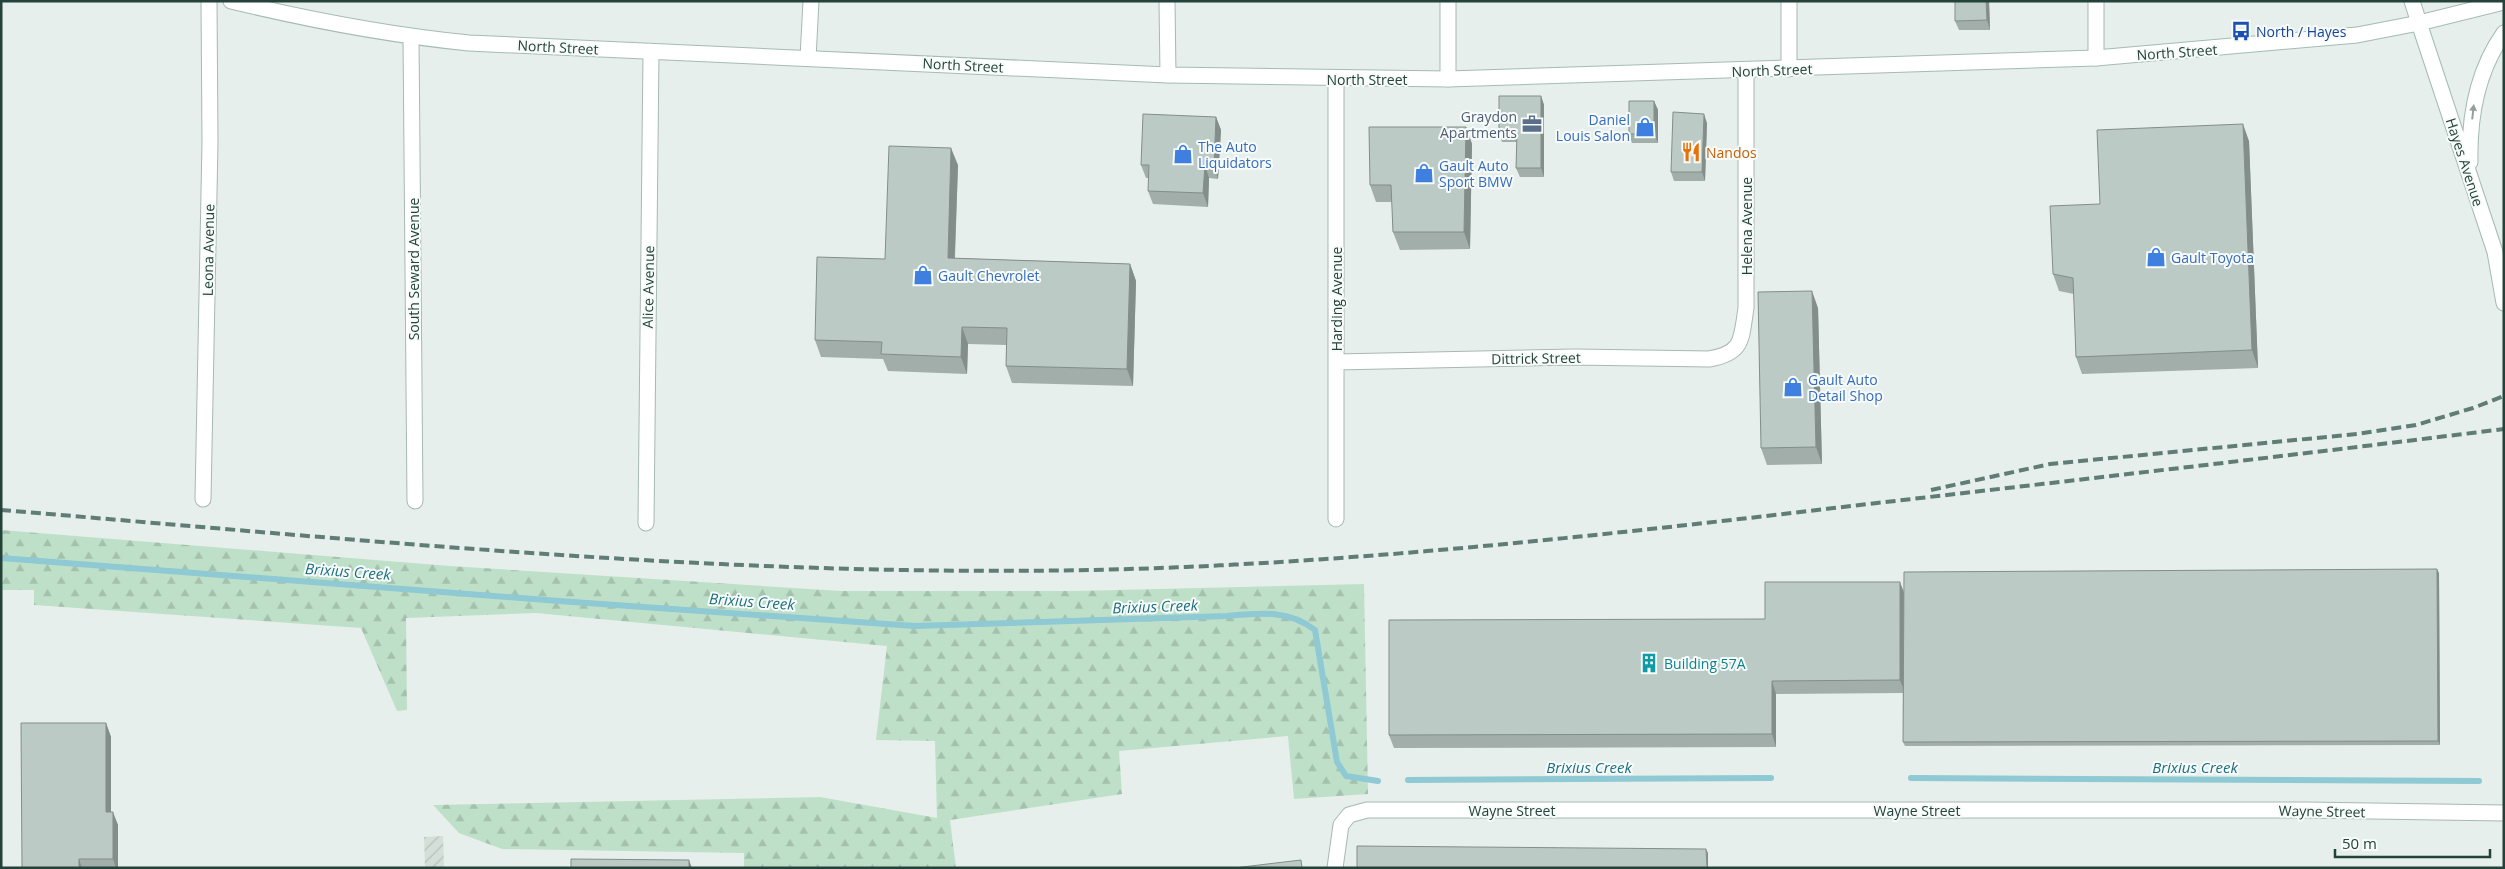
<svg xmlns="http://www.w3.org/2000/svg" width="2505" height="869" font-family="'Open Sans',sans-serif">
  <defs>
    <pattern id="industrial-furrows" width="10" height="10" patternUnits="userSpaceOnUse" patternTransform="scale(1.25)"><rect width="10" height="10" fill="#d4dfda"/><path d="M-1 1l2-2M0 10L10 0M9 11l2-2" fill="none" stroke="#b6c1bc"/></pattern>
    <pattern id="forest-firs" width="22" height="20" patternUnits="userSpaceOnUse" patternTransform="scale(1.25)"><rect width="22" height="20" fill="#bfe0c8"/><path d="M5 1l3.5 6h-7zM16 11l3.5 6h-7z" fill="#a4c1ad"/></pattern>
  </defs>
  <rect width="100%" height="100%" fill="#e6efeb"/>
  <!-- industrial -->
  <path fill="url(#industrial-furrows)" d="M443 836 444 868H425L424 837Z"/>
  <!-- forest -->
  <path fill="url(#forest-firs)" d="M1 530 450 566 841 591H1075L1364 584 1368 794 1294 799 1288 736 1119 751 1122 794 950 820 956 868H744V853L502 849 459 833 433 805 820 797 937 818 935 741 876 740 887 646 536 613 406 618 407 710 397 711 361 628 34 605V590H1Z"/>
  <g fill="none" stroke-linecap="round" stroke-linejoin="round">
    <!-- stream -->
    <path stroke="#8ec9d4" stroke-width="6" d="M1 558 559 601 915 626 1227 616C1259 613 1288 609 1315 630L1337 762 1346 776 1378 781
      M1911 778 2479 781
      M1408 780 1771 778"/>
    <defs>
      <path id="street" d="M1167 1 1168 75
        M2412 1 2419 23
        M411 37 415 501
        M808 58 811 1
        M2096 58V1
        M1789 69V1
        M1336 79V519
        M1448 79V1
        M1336 362 1575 357 1709 359C1744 353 1741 339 1746 308V71
        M203 499 210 142 209 1
        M646 523 651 52
        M1335 868 1341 825 1349 815 1367 810H2305L2504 813"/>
      <path id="secondary" d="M231 1C310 20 388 35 469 43L1168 75 1448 79 2096 58 2357 35 2419 23 2504 2
        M2419 23 2495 252 2504 303
        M2470 162C2469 116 2477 71 2504 33"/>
    </defs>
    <!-- street casing -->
    <use href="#street" stroke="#a8b8b2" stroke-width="17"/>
    <!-- secondary casing -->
    <use href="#secondary" stroke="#a4bbb3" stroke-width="17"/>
    <!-- street -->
    <use href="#street" stroke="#fff" stroke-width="15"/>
    <!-- secondary -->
    <use href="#secondary" stroke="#fff" stroke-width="15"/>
    <!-- rail -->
    <path stroke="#5f7d75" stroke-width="4" stroke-dasharray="10 5" stroke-linecap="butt" d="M1931 490 2050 464 2357 434 2416 425 2473 408 2504 396
      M1 510C387 542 773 582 1160 568 1400 559 1639 531 1877 503 2086 479 2295 455 2504 429"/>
  </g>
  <!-- wall -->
  <path fill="#a1aea9" d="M1955 1H1989L1990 30H1959L1955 21Z
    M1541 96 1544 105V177H1520L1516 168 1517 142H1502L1499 133Z
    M1654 101 1658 110V143H1632L1629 134Z
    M1216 117 1221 130 1218 179 1209 178 1208 207 1153 204 1148 191 1149 178H1146L1141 165Z
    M1707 123 1705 181H1674L1671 172Z
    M1466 127 1472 144 1470 249 1400 250 1393 232 1392 202H1376L1370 185Z
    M2249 141 2258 368 2082 374 2076 357 2074 294 2059 291 2053 274 2100 204Z
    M958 165 955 258 1130 264 1136 281 1133 386 1012 383 1006 366V345L968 344 967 374 888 371 883 359 821 357 815 340 885 259Z
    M1818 308 1822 464 1767 465 1761 448Z
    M2439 573 2440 745 1905 746 1903 742V693L1776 694V747L1394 748 1389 735 1765 619 1904 593Z
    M106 723 111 737V812L118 825V868H22Z"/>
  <!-- shaded-wall -->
  <path fill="#838d89" d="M1986 1H1989L1990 30 1987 20Z
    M1541 96 1544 105V177L1541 168Z
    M1654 101 1658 110V143L1654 134Z
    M1704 114 1707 123 1705 181 1702 172Z
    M1216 117 1221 130 1218 179 1214 165Z
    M2243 124 2249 141 2258 368 2252 350Z
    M1466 127 1472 144 1470 249 1464 232Z
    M951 148 958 165 954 275 948 258Z
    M1205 165 1209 178 1208 207 1203 193Z
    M1130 264 1136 281 1133 386 1127 369Z
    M1812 291 1818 308 1822 464 1816 447Z
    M962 327 968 344 967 374 961 357Z
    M2437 569 2439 573 2440 745 2438 741Z
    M1900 582 1905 595V693L1900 680Z
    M1772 681 1776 694V747L1772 734Z
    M106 723 111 737V825L106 812Z
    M1 775 2 803 1 800Z
    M113 812 118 825V868H116L113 859Z
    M1706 849 1708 853V868H1707Z
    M79 859 82 868H79Z
    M689 860 692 868H689Z"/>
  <!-- building -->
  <path fill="#bbcac4" stroke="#838d89" d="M1955 1H1986L1987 20 1955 21Z
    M1499 96H1541V168H1516L1517 133H1499Z
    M1629 101H1654V134H1629Z
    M1673 112 1704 114 1702 172H1671Z
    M1143 114 1216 117 1214 165H1205L1203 193 1148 191 1149 165H1141Z
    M2243 124 2252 350 2076 357 2073 278 2053 274 2050 206 2100 204 2097 130Z
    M1369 127H1466L1464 232H1393L1391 185H1370Z
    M889 146 951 148 948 258 1130 264 1127 369 1006 366 1007 328 962 327 961 357 881 354 882 342 815 340 817 257 885 259Z
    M1812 291 1816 447 1761 448 1758 292Z
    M2437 569 2438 741 1903 742 1904 572Z
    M1765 582H1900V680L1772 681V734L1389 735V620L1765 619Z
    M21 723H106V812H113V859H79V868H22Z
    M1357 846 1706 849 1707 868H1357Z
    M571 859 689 860V868H571Z
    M1301 860 1302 868H1234Z"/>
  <!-- one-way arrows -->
  <defs><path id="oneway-solid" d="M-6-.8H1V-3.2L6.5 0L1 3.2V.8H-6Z" transform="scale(1.25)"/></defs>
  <use fill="#92a09c" href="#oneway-solid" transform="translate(2473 112) rotate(-84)"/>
  <!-- icons -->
  <defs>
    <symbol id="bus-bare" viewBox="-9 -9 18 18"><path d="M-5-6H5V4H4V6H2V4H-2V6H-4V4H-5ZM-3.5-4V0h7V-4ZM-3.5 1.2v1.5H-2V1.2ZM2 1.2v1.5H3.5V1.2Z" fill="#1a4fb4" stroke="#f7fbf9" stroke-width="2.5" paint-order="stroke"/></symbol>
    <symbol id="office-bare" viewBox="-9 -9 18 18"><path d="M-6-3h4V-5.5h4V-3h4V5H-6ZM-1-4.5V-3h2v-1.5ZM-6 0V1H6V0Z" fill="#5c6f8a" stroke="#f7fbf9" stroke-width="2.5" paint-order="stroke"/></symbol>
    <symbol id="shop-bare" viewBox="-9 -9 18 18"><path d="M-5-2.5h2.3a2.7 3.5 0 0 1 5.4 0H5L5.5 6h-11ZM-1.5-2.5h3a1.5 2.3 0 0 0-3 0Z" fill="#3f7fe0" stroke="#f7fbf9" stroke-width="2.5" paint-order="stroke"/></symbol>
    <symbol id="restaurant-bare" viewBox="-9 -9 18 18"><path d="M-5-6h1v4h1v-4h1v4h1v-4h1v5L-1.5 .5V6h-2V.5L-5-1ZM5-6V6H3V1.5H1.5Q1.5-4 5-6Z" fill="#e8710a" stroke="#f7fbf9" stroke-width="2.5" paint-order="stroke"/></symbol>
    <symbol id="building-bare" viewBox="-9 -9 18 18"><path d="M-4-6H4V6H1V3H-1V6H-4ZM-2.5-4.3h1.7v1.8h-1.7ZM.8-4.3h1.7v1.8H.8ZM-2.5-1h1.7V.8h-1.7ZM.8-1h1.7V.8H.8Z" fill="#0f9aa8" stroke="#f7fbf9" stroke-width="2.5" paint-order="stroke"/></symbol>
  </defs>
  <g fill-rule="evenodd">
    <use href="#bus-bare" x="2227" y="17" width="28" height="28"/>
    <use href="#office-bare" x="1518" y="110" width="28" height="28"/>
    <use href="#shop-bare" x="1631" y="113" width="28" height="28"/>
    <use href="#restaurant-bare" x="1677" y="138" width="28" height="28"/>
    <use href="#shop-bare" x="1169" y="140" width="28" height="28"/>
    <use href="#shop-bare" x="1410" y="159" width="28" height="28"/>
    <use href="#shop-bare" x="2142" y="243" width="28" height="28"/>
    <use href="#shop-bare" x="909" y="261" width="28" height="28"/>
    <use href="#shop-bare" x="1779" y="373" width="28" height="28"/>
    <use href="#building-bare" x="1635" y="649" width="28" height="28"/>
  </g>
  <g text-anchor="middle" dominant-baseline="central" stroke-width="4" stroke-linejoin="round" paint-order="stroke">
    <!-- transit labels -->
    <g font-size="14" fill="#164399" stroke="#f7fbf9" text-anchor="start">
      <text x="2256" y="31">North / Hayes</text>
    </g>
    <!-- street labels -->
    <g font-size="14" fill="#24423a" stroke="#f7fbf9">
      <text transform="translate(558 47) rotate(3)">North Street</text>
      <text transform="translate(2177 52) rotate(-4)">North Street</text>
      <text transform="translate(963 65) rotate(3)">North Street</text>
      <text transform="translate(1772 70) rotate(-2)">North Street</text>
      <text x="1367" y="79">North Street</text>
      <text transform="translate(2465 162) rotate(72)">Hayes Avenue</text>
      <text transform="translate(1746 226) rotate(-90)">Helena Avenue</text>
      <text transform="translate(208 250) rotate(-89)">Leona Avenue</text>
      <text transform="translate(413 269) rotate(-90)">South Seward Avenue</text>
      <text transform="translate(648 287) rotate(-89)">Alice Avenue</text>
      <text transform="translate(1336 299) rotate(-90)">Harding Avenue</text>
      <text transform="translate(1536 358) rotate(-1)">Dittrick Street</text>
      <text x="1512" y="810">Wayne Street</text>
      <text x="1917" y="810">Wayne Street</text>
      <text transform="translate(2322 811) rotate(1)">Wayne Street</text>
    </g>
    <!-- service labels -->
    <g font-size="14" fill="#4e5e75" stroke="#f7fbf9" text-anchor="end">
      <text x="1517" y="116">Graydon<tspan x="1517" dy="16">Apartments</tspan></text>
    </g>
    <!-- shop labels -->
    <g font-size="14" fill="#366cbe" stroke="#f7fbf9" text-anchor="start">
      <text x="1630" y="119" text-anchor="end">Daniel<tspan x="1630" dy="16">Louis Salon</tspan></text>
      <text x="1198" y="146">The Auto<tspan x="1198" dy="16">Liquidators</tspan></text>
      <text x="1439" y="165">Gault Auto<tspan x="1439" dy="16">Sport BMW</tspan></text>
      <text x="2171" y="257">Gault Toyota</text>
      <text x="938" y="275">Gault Chevrolet</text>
      <text x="1808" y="379">Gault Auto<tspan x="1808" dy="16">Detail Shop</tspan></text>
    </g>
    <!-- food labels -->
    <g font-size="14" fill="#c56008" stroke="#f7fbf9" text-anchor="start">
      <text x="1706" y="152">Nandos</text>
    </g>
    <!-- culture labels -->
    <g font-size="14" fill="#0d838f" stroke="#f7fbf9" text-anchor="start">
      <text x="1664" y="663">Building 57A</text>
    </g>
    <!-- water labels -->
    <g font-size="15" font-style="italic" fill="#1c6f80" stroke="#f7fbf9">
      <text transform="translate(348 571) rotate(4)">Brixius Creek</text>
      <text transform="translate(752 601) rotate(4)">Brixius Creek</text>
      <text transform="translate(1155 606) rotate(-2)">Brixius Creek</text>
      <text x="1589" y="767">Brixius Creek</text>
      <text x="2195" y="767">Brixius Creek</text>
    </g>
  </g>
  <!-- border -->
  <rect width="2505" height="869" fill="none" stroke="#24423a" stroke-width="5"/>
  <!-- scale -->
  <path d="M2335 849v8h155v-8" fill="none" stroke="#24423a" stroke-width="2.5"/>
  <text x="2342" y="849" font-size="15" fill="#24423a" stroke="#f7fbf9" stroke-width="4" paint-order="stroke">50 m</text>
</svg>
